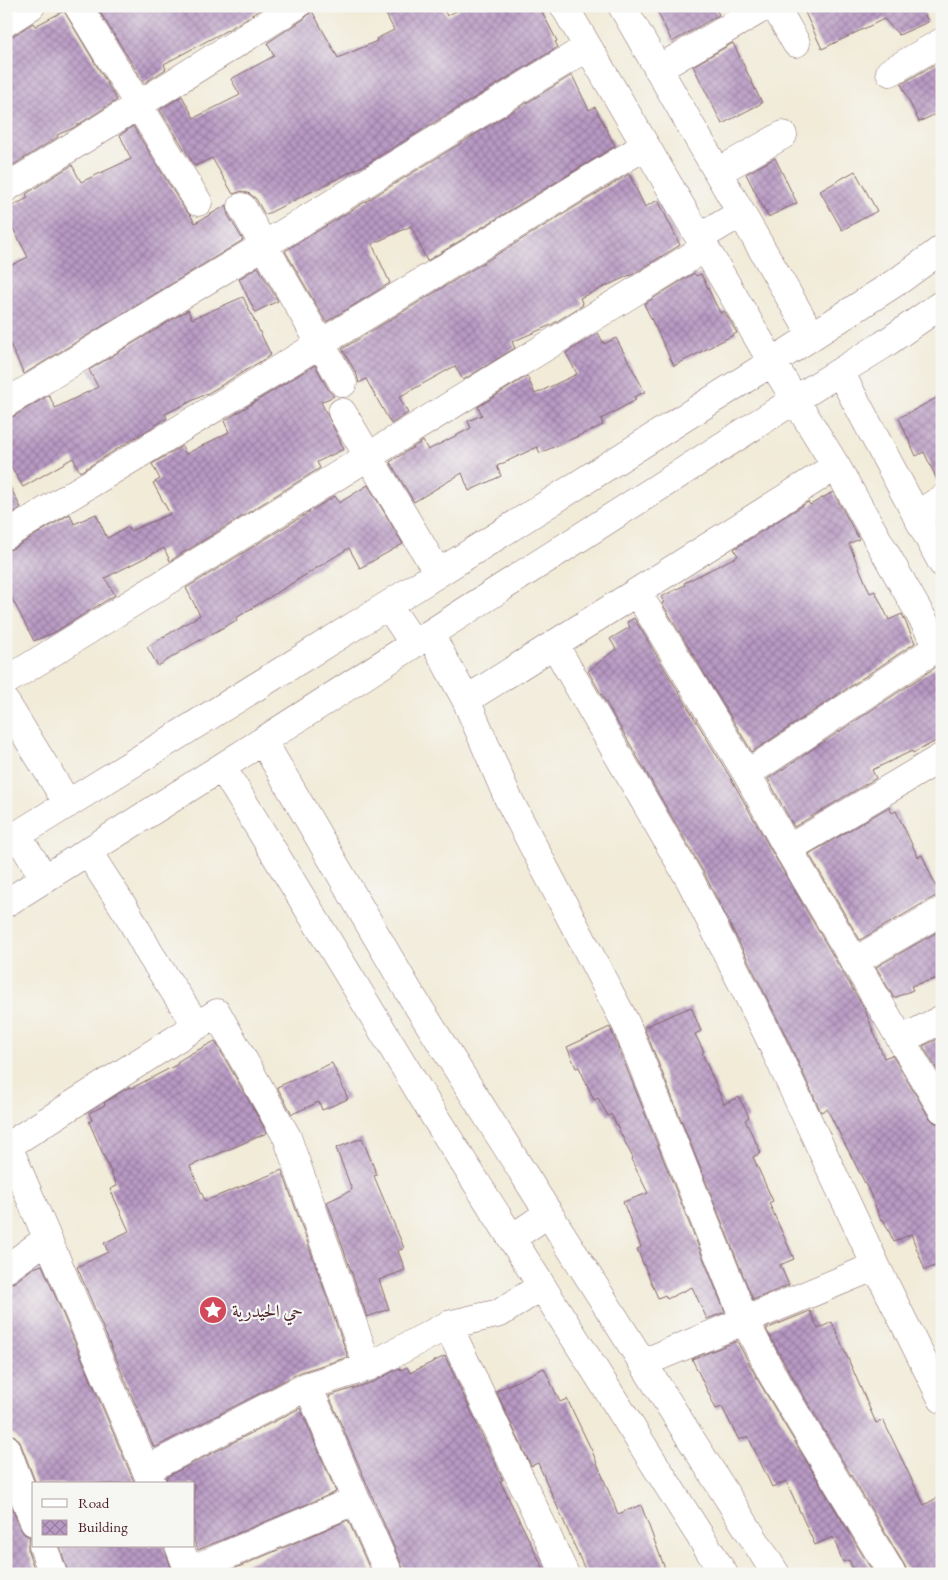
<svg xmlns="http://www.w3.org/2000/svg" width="948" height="1580" font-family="'EB Garamond',Amiri,serif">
  <defs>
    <pattern id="building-cross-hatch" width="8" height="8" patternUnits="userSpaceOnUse" patternTransform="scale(1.25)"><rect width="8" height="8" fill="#b89ac4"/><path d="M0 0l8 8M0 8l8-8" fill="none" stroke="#987d9f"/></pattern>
  </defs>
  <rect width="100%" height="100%" fill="#f6f6f2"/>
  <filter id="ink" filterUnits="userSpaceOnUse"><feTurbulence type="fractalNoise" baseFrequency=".02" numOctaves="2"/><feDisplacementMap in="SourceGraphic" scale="10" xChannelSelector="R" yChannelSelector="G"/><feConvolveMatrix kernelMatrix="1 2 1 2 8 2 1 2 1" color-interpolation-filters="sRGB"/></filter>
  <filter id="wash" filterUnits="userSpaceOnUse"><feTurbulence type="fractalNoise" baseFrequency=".0096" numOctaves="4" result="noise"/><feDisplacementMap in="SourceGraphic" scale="20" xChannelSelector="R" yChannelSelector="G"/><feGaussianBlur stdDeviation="1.12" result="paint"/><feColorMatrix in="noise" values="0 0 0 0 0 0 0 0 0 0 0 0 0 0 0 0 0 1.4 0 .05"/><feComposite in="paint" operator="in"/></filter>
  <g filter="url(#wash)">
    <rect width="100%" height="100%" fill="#f1ebd8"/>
    <g id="blocks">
      <!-- building -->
      <path fill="url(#building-cross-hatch)" d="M102 6H266L231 28 164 64 166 69 144 83 98 9Z
        M382 6H442L447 16 465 6H539L557 41 555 42 558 47 366 164 265 215 256 199 250 194 242 191 233 194 212 158 195 166 160 110 182 96 194 118 240 95 231 79 274 56 267 43 304 19 312 11 338 58 377 41 376 39 394 30Z
        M655 6H715L719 15 672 42Z
        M802 6H921L928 22 899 35 884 19 822 49Z
        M64 11 117 100 73 128 57 135 58 137 10 167 6 159V38L14 35 33 23 35 26Z
        M733 43 762 103 722 124 693 66Z
        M942 60V111L919 122 901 84Z
        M572 75 589 110 595 107 615 146 427 261 411 226 372 244 390 283 326 322 285 251Z
        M133 126 185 210 191 216 195 223 227 205 228 215 243 240 24 374 6 336V268L28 257 6 215V209L28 198 26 194 72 165 81 182 131 159 120 135Z
        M775 158 797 203 768 217 746 174Z
        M855 171 877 211 842 230 820 191Z
        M629 174 645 207 658 200 680 245 630 276V275L580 298 583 305 551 325 512 342 515 348 463 380 455 366 399 397 408 413 391 424 366 379 359 383 357 375 342 349Z
        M258 267 278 301 255 312 239 279Z
        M694 273 696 276 701 274 720 313 724 311 737 333 674 366 644 304Z
        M243 297 271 355 210 392 165 414 167 418 80 472 73 458 23 487 6 458V419L14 416 49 395 55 408 98 387 89 370 188 310 192 319Z
        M598 333 604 344 616 338 645 392 634 397 636 400 601 419 603 425 540 453 537 447 497 466 501 476 469 491 462 473 414 502 390 462 423 441 428 450 471 428 468 421 482 415 478 407 527 376 535 394 577 374 566 353Z
        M315 365 329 391 334 396 321 402 344 449 317 462 320 468 170 561 164 548 105 578 115 595 55 632 34 641 6 587V551L14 548 70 514 74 524 96 514 107 538 128 527 130 531 170 514 153 483 160 479 152 464 182 446 186 454 229 432 224 421Z
        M942 395V483L939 484 924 452 916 456 899 418Z
        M6 479 21 508 6 517Z
        M368 485 403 544 360 568 349 548 236 618 237 620 193 644 158 666 147 647 200 615 186 588 335 496 339 503Z
        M833 492 859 539 849 544 870 593 875 591 889 620 902 614 915 643 752 752 662 603 664 602 661 597 685 585 684 583 738 556 734 549 808 502 810 505Z
        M634 618 733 782 775 857 865 1010 884 1058 892 1055 929 1117 934 1122 942 1125V1263L925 1270 911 1234 894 1242 883 1219 881 1220 869 1191 827 1109 821 1112 782 1028 704 873 588 671 616 649 610 639 630 627 627 622Z
        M942 663V738L913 753 912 751 872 770 876 778 794 827 768 779Z
        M889 807 892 813 896 811 918 857 922 855 940 896 934 897 860 940 809 854Z
        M942 929V977L911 986 913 990 894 998 876 967Z
        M691 1007 701 1031 695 1034 704 1052 702 1053 724 1104 739 1097 749 1117 745 1120 761 1153 753 1157 773 1201 769 1203 794 1259 780 1265 789 1285 753 1300 644 1027Z
        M610 1027 725 1312 707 1319 692 1287 667 1299 665 1295 658 1298 637 1249 641 1247 623 1202 648 1193 631 1159 633 1158 611 1114 608 1116 598 1098 594 1100 579 1067 576 1068 567 1047Z
        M942 1037V1078L923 1046Z
        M215 1041 267 1133 190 1166 205 1201 282 1170 348 1357 301 1372 154 1448 77 1267 108 1252 104 1243 129 1231 110 1189 117 1186 89 1122 92 1120 89 1113 105 1105 104 1103 129 1087 130 1089 178 1064 177 1062 190 1054Z
        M332 1063 348 1099 322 1110 319 1102 292 1114 277 1087Z
        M362 1138 377 1175 374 1176 404 1248 398 1251 405 1270 379 1280 389 1309 367 1317 327 1202 352 1190 336 1148Z
        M42 1265 135 1484H36L20 1442 15 1436 6 1433V1284L15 1282 33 1268Z
        M810 1311 818 1329 832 1322 876 1423 883 1420 924 1505 942 1495V1574H908L905 1566 786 1366 766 1329Z
        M737 1341 759 1382 874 1574H855L849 1560 843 1562 833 1537 815 1545 786 1481 772 1487 748 1436 739 1440 722 1407 716 1409 692 1359Z
        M445 1356 503 1480 500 1481 546 1574H404L403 1568 329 1396 373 1382 400 1368 401 1370 407 1367 410 1373Z
        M544 1368 560 1402 567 1399 592 1451 618 1514 641 1505 667 1574H587L538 1463 531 1466 496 1391Z
        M300 1408 336 1492 198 1550 194 1541V1484H167L166 1477Z
        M6 1493 20 1528 24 1534 30 1537 28 1544V1551L36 1574H6Z
        M348 1520 372 1574H222Z
        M60 1546H164L173 1574H68Z"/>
    </g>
  </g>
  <g filter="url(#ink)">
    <use href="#blocks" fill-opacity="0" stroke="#846668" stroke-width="1"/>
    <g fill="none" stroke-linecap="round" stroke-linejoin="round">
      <defs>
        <path id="minor" d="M78 6 198 202
          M564 6 772 362 836 466 938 646
          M622 6 812 336
          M775 6 796 43
          M6 22 31 6
          M658 69 766 6
          M890 72 942 42
          M718 172 783 135
          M6 188 296 6
          M242 207 343 383
          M699 238 741 213
          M840 372 942 563
          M6 403 588 47
          M342 412 438 573
          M916 515 942 499
          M6 535 645 146
          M637 592 747 774 788 849 942 1109
          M388 605 414 644
          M430 634 466 700 508 798 626 1024 745 1321 772 1374 892 1574
          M554 644 690 880 768 1035 876 1266 942 1399
          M6 681 705 248
          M466 700 836 466
          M6 703 68 804
          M263 741 409 992 776 1574
          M222 767 438 1122 724 1574
          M747 774 942 644
          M17 835 45 879
          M6 842 388 605 772 362 901 279 942 249
          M788 849 942 757
          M88 852 128 914 150 954 197 1026
          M6 903 222 767 796 399 883 345 942 304
          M855 961 942 911
          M901 1040 942 1019
          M8 1146 152 1484
          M6 1147 217 1013 287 1137 368 1367
          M512 1238 549 1213
          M6 1269 47 1239
          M448 1325 565 1574
          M643 1363 876 1266
          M308 1386 356 1500 389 1574
          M6 1448 34 1522
          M146 1470 308 1386 368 1367 448 1325 500 1313 542 1286
          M43 1546 53 1574
          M179 1546 190 1574
          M189 1571 356 1500"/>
      </defs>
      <!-- minor casing -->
      <use href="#minor" stroke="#846668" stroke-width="29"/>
      <!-- minor -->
      <use href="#minor" stroke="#fff" stroke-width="28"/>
    </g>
  </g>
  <!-- icons -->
  <defs>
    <symbol id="sight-disc" viewBox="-11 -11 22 22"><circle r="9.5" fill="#d1495b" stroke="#f6f6f2"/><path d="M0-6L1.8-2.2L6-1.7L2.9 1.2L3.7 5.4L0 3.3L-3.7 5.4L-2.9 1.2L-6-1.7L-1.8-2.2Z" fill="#fff"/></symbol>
  </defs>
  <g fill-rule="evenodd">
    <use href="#sight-disc" x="197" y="1294" width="32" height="32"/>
  </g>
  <g text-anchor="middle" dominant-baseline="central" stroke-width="4.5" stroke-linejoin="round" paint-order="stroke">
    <!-- poi labels -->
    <g font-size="18" fill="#4a1f2b" stroke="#f6f6f2" text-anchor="start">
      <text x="232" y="1310">حي الحيدرية</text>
    </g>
  </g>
  <!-- margin -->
  <rect width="948" height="1580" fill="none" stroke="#f6f6f2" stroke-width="25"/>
  <!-- legend -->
  <rect x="32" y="1482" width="162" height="65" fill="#f6f6f2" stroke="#b1a0a2"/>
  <rect x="42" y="1499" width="25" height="8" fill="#ffffff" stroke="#b1a0a2"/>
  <text x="78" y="1508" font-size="15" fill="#4a1f2b">Road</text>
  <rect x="42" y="1520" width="25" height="15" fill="url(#building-cross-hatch)" stroke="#b1a0a2"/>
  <text x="78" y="1532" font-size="15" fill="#4a1f2b">Building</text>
</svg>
